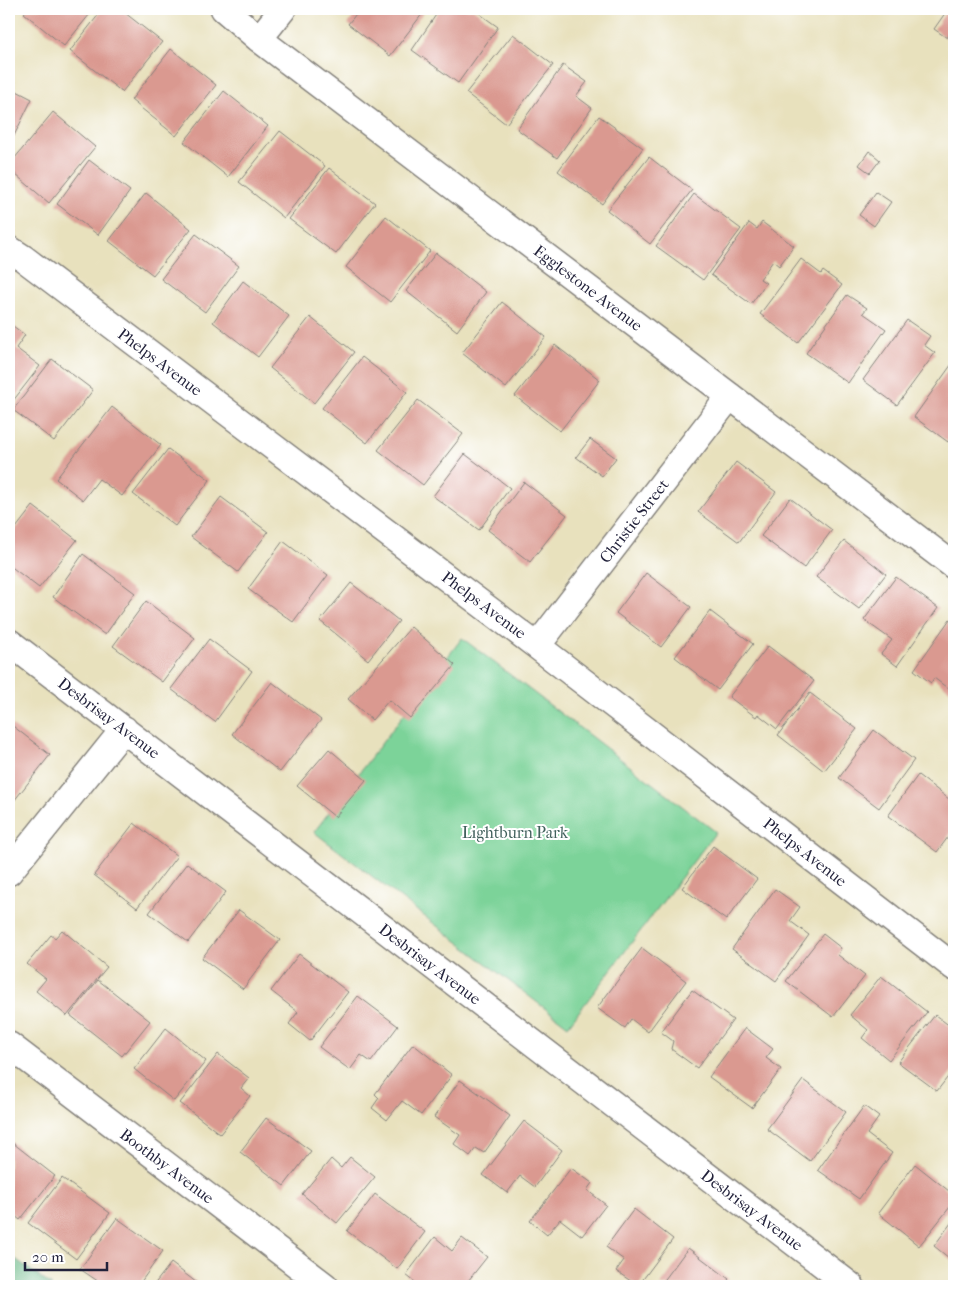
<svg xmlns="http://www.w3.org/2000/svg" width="963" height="1295" font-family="'IM FELL French Canon',serif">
  <rect width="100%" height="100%" fill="#fff"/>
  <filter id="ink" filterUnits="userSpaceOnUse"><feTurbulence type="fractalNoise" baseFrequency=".02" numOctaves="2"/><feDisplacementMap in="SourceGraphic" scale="10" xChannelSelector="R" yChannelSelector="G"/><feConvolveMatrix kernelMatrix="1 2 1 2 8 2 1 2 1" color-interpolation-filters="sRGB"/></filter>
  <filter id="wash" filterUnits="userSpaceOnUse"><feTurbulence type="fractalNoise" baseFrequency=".0096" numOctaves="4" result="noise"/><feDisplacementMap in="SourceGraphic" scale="20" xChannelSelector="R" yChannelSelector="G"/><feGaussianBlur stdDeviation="1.12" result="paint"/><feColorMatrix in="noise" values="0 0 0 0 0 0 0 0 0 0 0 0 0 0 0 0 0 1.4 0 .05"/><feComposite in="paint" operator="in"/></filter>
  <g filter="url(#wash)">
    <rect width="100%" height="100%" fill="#e8e1bd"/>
    <!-- green -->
    <path fill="#7bd399" stroke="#4e7a6a" d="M462 638 716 832 568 1026 314 832Z"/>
    <!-- forest -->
    <path fill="#64b581" stroke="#436c5e" d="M9 1254 52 1286H9Z"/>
    <g id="blocks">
      <!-- building -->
      <path fill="#da9990" d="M28 9H94L64 46 24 13Z
        M103 9H120L162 42 122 92 70 51Z
        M360 9H426L390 56 348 24Z
        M440 9H473L498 27 458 83 412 50Z
        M948 9H954V26L947 38 934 29Z
        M513 34 553 65 506 124 466 93Z
        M171 49 216 85 176 136 131 100Z
        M563 65 587 82 576 96 592 108 557 158 517 129Z
        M9 87 32 99 9 146Z
        M224 91 268 126 228 177 184 142Z
        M53 112 95 147 49 203 9 169V165Z
        M599 116 643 148 602 204 558 171Z
        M280 131 325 166 284 218 239 182Z
        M869 151 880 160 870 173 859 165Z
        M649 157 692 190 650 244 607 210Z
        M89 160 130 191 98 235 57 204Z
        M329 168 375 203 336 254 289 219Z
        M876 192 891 202 874 226 859 215Z
        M146 193 191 229 153 275 109 241Z
        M694 194 741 229 703 280 656 246Z
        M386 216 430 251 390 302 346 267Z
        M762 222 794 246 779 266 773 261 760 279 766 283 751 304 711 275 749 223 757 229Z
        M196 234 239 266 205 312 161 279Z
        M436 253 486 292 457 331 406 291Z
        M801 259 821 274 823 271 842 285 798 343 760 314Z
        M243 281 289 316 258 357 213 322Z
        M847 295 867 308 863 313 886 329 848 383 806 353Z
        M502 302 546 337 506 388 462 353Z
        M310 317 354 352 314 403 270 368Z
        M907 320 930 336 924 345 935 353 897 405 863 380Z
        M9 323 25 335 16 348 40 366 9 406Z
        M555 345 600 380 560 431 515 396Z
        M362 357 407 392 367 443 322 408Z
        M52 359 93 390 54 441 13 410Z
        M954 361V434L948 442 914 417Z
        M418 400 463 434 423 485 378 450Z
        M112 407 161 445 122 496 99 479 83 500 56 479Z
        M590 439 616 458 602 476 576 457Z
        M168 449 210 480 175 526 133 494Z
        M465 454 510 488 479 530 433 496Z
        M736 462 776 492 739 542 698 512Z
        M524 482 567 515 530 562 488 530Z
        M221 497 268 532 238 572 191 537Z
        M790 498 832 530 804 568 761 536Z
        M33 506 77 540 39 588 9 565V537Z
        M283 541 328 575 293 622 248 589Z
        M844 541 886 574 859 609 816 577Z
        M83 554 135 593 105 635 53 597Z
        M646 573 691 607 661 647 616 613Z
        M896 577 938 608 897 666 881 654 892 640 864 620Z
        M351 583 399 621 368 660 320 621Z
        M146 601 195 638 162 682 113 646Z
        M710 611 753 644 718 690 675 657Z
        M950 619 954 622V693L934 678 931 683 914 670Z
        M411 627 455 665 410 718 389 700 372 720 348 699Z
        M209 639 252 671 215 722 171 689Z
        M768 646 814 681 777 729 758 714 756 717 729 697Z
        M272 682 321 720 280 772 232 734Z
        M810 693 857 729 824 771 778 735Z
        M9 723 50 755 10 806 9 805Z
        M874 730 914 760 879 808 839 778Z
        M329 749 366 780 335 817 297 786Z
        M918 775 954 803V829L937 852 888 816Z
        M134 823 177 856 137 908 94 875Z
        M713 846 757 879 726 920 682 888Z
        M187 863 226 892 188 942 149 913Z
        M775 889 800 907 790 921 809 935 776 981 732 949Z
        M239 910 280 940 243 989 202 958Z
        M62 930 107 967 67 1016 36 991 46 979 27 964 51 935 55 938Z
        M823 934 841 948 838 955 865 976 833 1017 786 981Z
        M642 948 686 981 648 1032 631 1019 625 1028 597 1008Z
        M299 954 348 992 310 1041 289 1024 298 1012 271 991Z
        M881 976 927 1012 889 1060 862 1038 868 1030 850 1015Z
        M98 980 150 1021 122 1056 70 1015Z
        M692 990 733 1020 697 1068 671 1049 673 1041 661 1032Z
        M358 996 398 1026 371 1062 361 1055 350 1070 319 1047Z
        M935 1015 954 1029V1069L937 1091 898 1062Z
        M166 1028 206 1061 174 1101 134 1069Z
        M745 1028 773 1049 766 1058 781 1069 752 1108 709 1077Z
        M413 1044 452 1075 421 1115 402 1101 387 1120 372 1108 379 1098 375 1094Z
        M218 1054 249 1078 241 1088 250 1096 220 1134 180 1103Z
        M460 1080 510 1116 484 1153 476 1148 470 1156 454 1144 460 1135 434 1117Z
        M803 1080 846 1112 810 1161 767 1129Z
        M864 1106 879 1117 867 1134 892 1153 859 1199 818 1170Z
        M266 1118 311 1151 284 1186 240 1152Z
        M524 1121 562 1150 535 1187 520 1176 507 1193 483 1175Z
        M9 1140 55 1176 20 1220 9 1211Z
        M350 1157 375 1177 337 1223 302 1194 331 1159 341 1168Z
        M915 1164 954 1195V1202L919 1246 878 1213Z
        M571 1168 592 1183 587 1190 606 1205 582 1236 560 1219 547 1235 530 1221Z
        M62 1178 110 1213 76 1259 28 1223Z
        M375 1194 425 1232 397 1269 347 1231Z
        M634 1209 673 1239 638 1286 616 1271 624 1260 606 1247Z
        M117 1218 163 1251 138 1286H105L80 1269Z
        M954 1219V1262L934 1246Z
        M435 1237 452 1251 462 1238 487 1257 464 1286H420L406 1275Z
        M688 1248 729 1279 723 1286H660Z
        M171 1263 201 1286H153Z"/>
    </g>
  </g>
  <g filter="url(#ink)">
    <use href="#blocks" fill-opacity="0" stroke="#85827c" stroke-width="1"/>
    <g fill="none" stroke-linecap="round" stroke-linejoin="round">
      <defs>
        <path id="street" d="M224 9 259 39 954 566
          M259 39 283 9
          M9 249 23 258 537 646 954 967
          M9 642 851 1286
          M537 646 730 396
          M9 872 124 729
          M9 1045 325 1286"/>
      </defs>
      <!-- street casing -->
      <use href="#street" stroke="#85827c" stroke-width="29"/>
      <!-- street -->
      <use href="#street" stroke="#fff" stroke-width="26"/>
    </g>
  </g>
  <g text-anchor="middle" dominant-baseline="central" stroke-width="4" stroke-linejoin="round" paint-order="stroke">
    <!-- street labels -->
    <g font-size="16" fill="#22223b" stroke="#fff">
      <text transform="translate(588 288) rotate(37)">Egglestone Avenue</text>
      <text transform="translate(160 362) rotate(37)">Phelps Avenue</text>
      <text transform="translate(634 521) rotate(-52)">Christie Street</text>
      <text transform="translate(484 605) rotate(37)">Phelps Avenue</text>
      <text transform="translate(109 718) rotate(37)">Desbrisay Avenue</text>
      <text transform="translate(805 852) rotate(38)">Phelps Avenue</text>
      <text transform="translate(430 964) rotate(37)">Desbrisay Avenue</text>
      <text transform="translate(167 1166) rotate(37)">Boothby Avenue</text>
      <text transform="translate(752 1210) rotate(37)">Desbrisay Avenue</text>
    </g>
    <!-- park labels -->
    <g font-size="16" fill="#41605c" stroke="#fff">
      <text x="515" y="832">Lightburn Park</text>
    </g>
  </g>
  <!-- margin -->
  <rect width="963" height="1295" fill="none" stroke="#fff" stroke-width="30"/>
  <!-- scale -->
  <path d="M25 1262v8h82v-8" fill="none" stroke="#22223b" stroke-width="2.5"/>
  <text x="32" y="1262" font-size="15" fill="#22223b" stroke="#ffffff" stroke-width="4" paint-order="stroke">20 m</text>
</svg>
